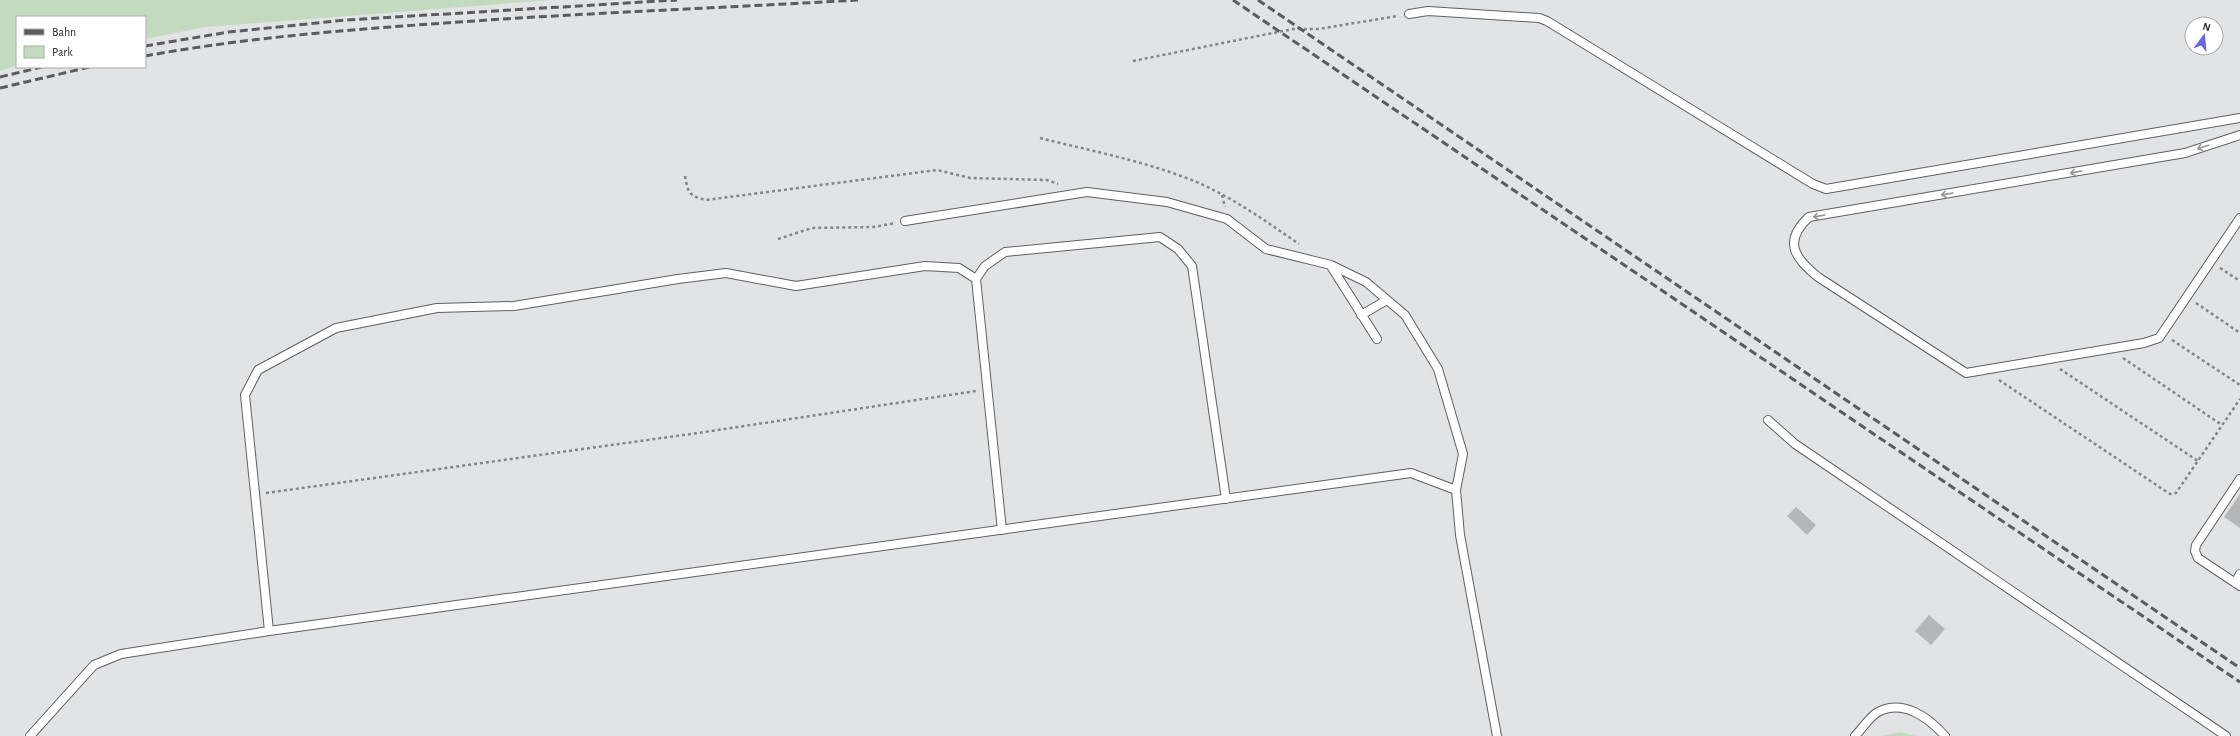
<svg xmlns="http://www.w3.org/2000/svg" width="2240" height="736" font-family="'Alegreya Sans',sans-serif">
  <rect width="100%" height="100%" fill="#e1e3e5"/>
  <!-- green -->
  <path fill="#c2dbbe" d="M0 0H550L205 27 145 39V17H17V65L0 71Z
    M1900 732 1916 736H1881Z"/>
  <!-- building -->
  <path fill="#b4b6b8" d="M2240 494V528L2224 517Z
    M1796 507 1816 525 1807 535 1787 516Z
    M1929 615 1945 629 1931 645 1915 631Z"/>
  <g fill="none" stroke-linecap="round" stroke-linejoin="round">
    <defs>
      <path id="lane" d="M1409 14 1428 11 1539 18 1547 21 1813 184 1826 189 2240 118
        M2240 135 2185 153 1809 217C1783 241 1794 258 1818 277L1966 373 2144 343 2159 338 2240 218
        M905 221 1087 192 1167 202 1227 219 1266 249 1331 265 1366 282 1405 315 1438 369 1463 454 1456 490
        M1331 266 1377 339
        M1361 315 1387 300
        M1768 420 1795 444 2226 736
        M2240 479 2196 545 2195 551 2198 558 2240 586
        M1002 530 976 279 985 266 1005 252 1160 237 1178 249 1192 266 1226 499
        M2235 583 2240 574
        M269 631 245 395 258 370 336 328 437 308 514 306 678 279 726 273 796 286 925 266 959 268 976 279
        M30 736 94 665 121 654 269 631 1411 473 1456 490 1460 535 1497 736
        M1855 736C1862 729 1870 716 1878 712 1903 699 1928 717 1945 736"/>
    </defs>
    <!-- lane casing -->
    <use href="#lane" stroke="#5e6061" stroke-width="10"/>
    <!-- path -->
    <path stroke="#848586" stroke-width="2.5" stroke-dasharray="3 3" stroke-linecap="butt" d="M1133 61 1293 29H1318L1398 16
      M1040 138C1087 150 1135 159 1181 176 1224 191 1261 218 1299 244
      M685 176C688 193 689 196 706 200L937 170 970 178 1047 180 1058 184
      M1222 195 1225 207
      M778 239 812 228 874 227 895 223
      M2220 268 2240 281
      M2196 303 2240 333
      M2172 340 2240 385
      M2123 358 2222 425
      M2060 369 2198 461
      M1999 380 2170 494 2176 493 2240 399
      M266 493 698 433 976 391"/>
    <!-- lane -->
    <use href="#lane" stroke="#fff" stroke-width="8"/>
    <!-- rail -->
    <path stroke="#5b5c5d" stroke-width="3" stroke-dasharray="8 4" stroke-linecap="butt" d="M1233 0 2240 682
      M1258 0 2240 668
      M145 46 229 32 346 20 677 0
      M145 56C244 38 345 30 445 23 583 13 720 8 858 0
      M0 77 42 67
      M0 88 90 67"/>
  </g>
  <!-- one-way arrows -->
  <defs><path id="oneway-shaft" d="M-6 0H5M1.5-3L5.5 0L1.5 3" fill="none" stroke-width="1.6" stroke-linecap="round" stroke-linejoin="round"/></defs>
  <g stroke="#969697">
    <use href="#oneway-shaft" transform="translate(2203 147) rotate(162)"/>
    <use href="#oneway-shaft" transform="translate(2076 172) rotate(170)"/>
    <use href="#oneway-shaft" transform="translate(1947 194) rotate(170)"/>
    <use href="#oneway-shaft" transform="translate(1819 216) rotate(170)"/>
  </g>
  <!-- legend -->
  <rect x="16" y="16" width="130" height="52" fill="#ffffff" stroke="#ababac"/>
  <rect x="24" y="29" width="20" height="6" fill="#5b5c5d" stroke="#ababac"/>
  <text x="52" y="36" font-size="12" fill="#2e2e2f">Bahn</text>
  <rect x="24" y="46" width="20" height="12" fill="#c2dbbe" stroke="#ababac"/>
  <text x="52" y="56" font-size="12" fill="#2e2e2f">Park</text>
  <!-- north arrow -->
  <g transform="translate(2204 36) rotate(16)"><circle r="19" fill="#ffffff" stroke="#ababac"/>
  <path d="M0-3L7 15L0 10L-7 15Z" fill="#6967e1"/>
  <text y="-6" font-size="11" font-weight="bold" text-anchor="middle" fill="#2e2e2f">N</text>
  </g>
</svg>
